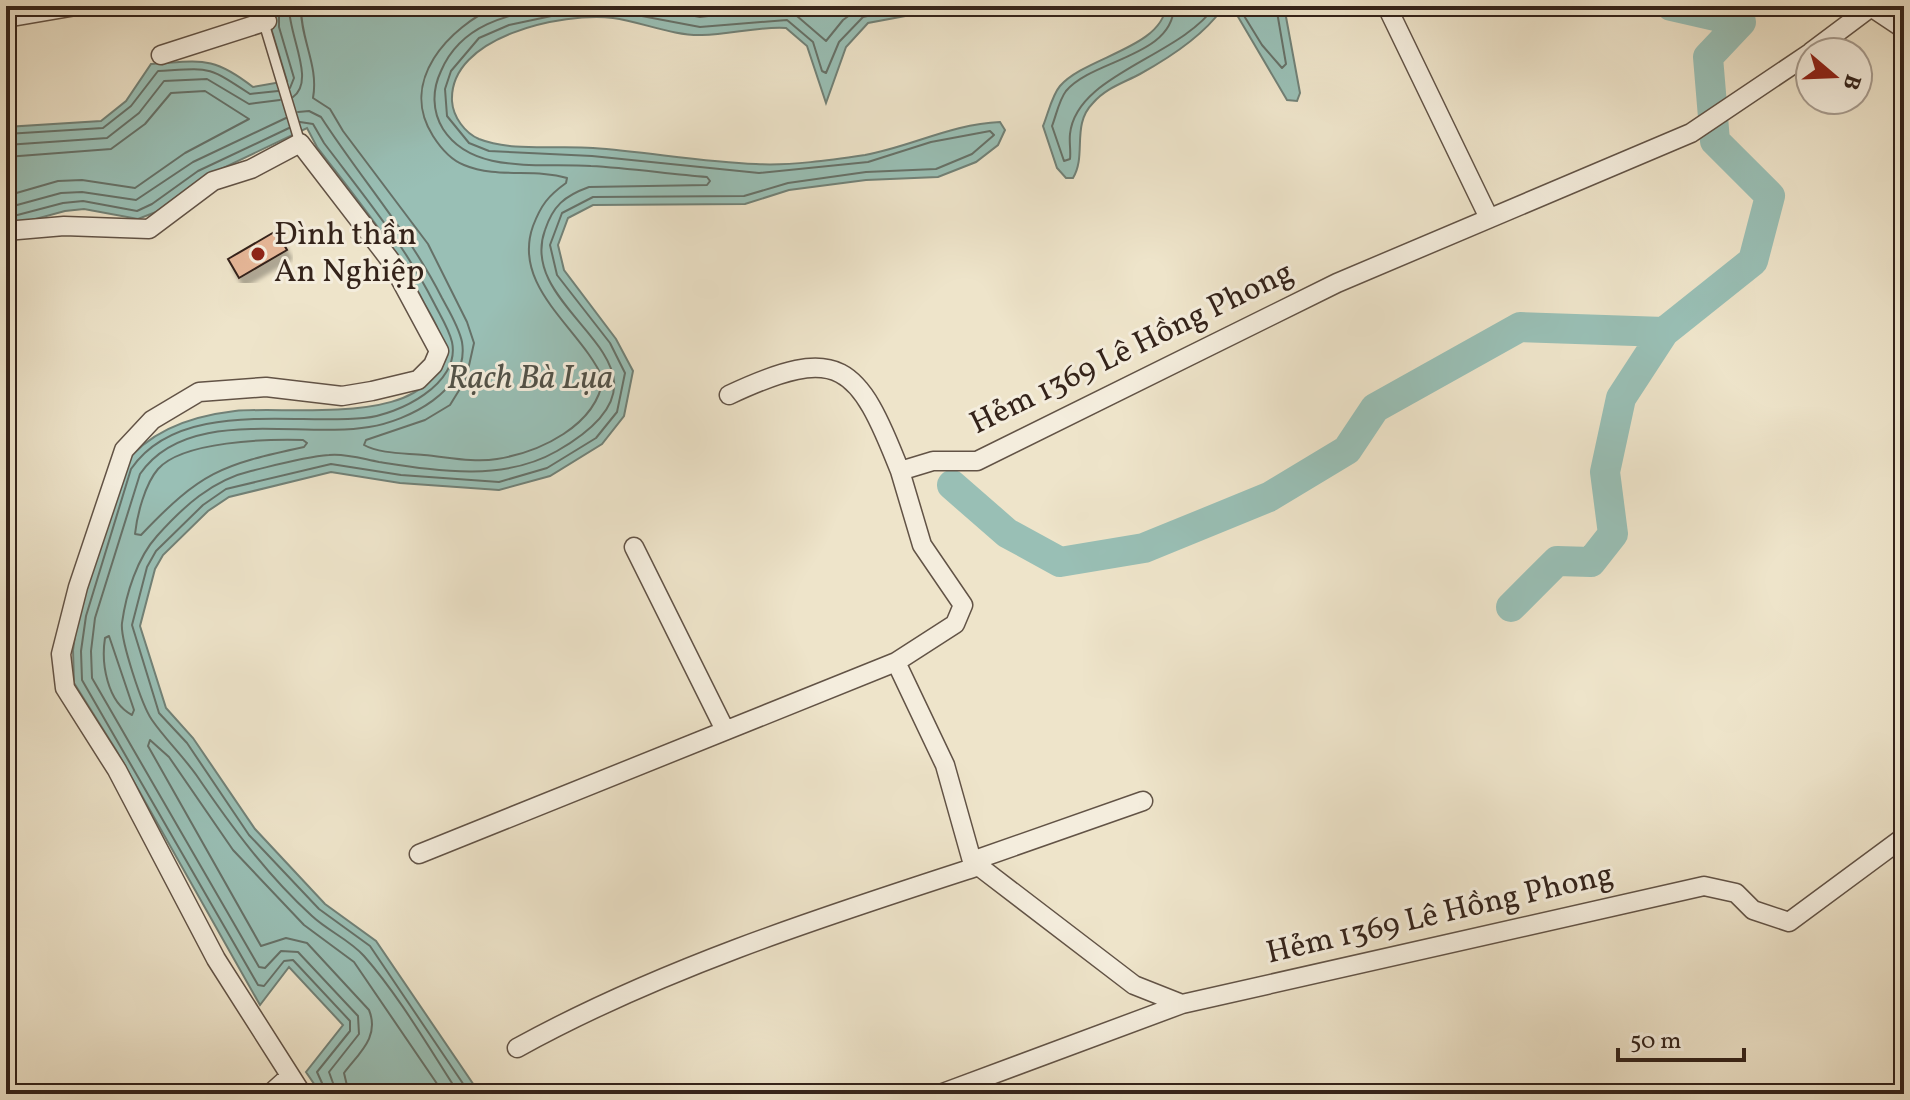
<svg xmlns="http://www.w3.org/2000/svg" width="1910" height="1100" font-family="Vollkorn,serif">
  <defs>
    <filter id="shadow"><feDropShadow dx="5" dy="9" stdDeviation="2" flood-color="#0004"/></filter>
  </defs>
  <rect width="100%" height="100%" fill="#eee4ca"/>
  <filter id="stains"><feTurbulence type="fractalNoise" baseFrequency=".0025" numOctaves="4"/><feColorMatrix values="0 0 0 0 .2 0 0 0 0 .09 0 0 0 0 .02 0 0 0 .5 -.17"/></filter>
  <radialGradient id="worn" r=".72"><stop offset=".6" stop-color="#630" stop-opacity="0"/><stop offset="1" stop-color="#630" stop-opacity=".3"/></radialGradient>
  <!-- water -->
  <path fill="#99bfb5" stroke="#718177" stroke-width="2" d="M271 6H959L868 23 846 47 826 103 807 46 786 28C758 26 730 35 702 35 673 36 642 22 613 18 563 12 449 36 452 101 453 117 465 133 479 139 512 152 558 145 593 148 648 152 702 162 756 164 790 166 831 160 865 155 910 147 952 124 1000 122L1005 130 998 145 976 162 938 177 866 180 789 190 745 204 593 205 568 218 558 245 564 270 616 339 633 371 624 416 602 444 550 476 499 490 400 483 331 472 229 497 208 511 163 555 155 569 140 626 166 708 193 738 255 829 325 904 376 941 480 1094H321L306 1072 343 1025 289 967 260 1005 116 750 74 683 73 650 78 614 124 465C149 431 192 416 235 411 292 405 454 432 440 336 438 325 429 312 424 303 396 246 356 198 317 147L307 128 202 178 156 212 138 219 84 209 65 211 6 227V127L101 121 126 101 151 64C201 61 212 55 253 87L287 81 271 28Z
    M1166 6H1284L1300 93 1297 101 1287 100 1237 15 1222 9C1203 36 1169 58 1140 74 1123 83 1106 88 1093 103 1071 125 1087 155 1073 178H1066L1057 168 1043 126C1048 114 1052 95 1060 86 1085 57 1162 48 1166 6Z"/>
  <g fill="none" stroke-linecap="round" stroke-linejoin="round">
    <!-- shore -->
    <path stroke="#667168" stroke-width="2" d="M279 6V27L294 78 290 88
      M289 6C288 34 316 81 293 97
      M301 6C300 39 319 65 313 98L330 109 343 131 428 244 467 322 474 343 466 379 450 405 425 420 366 440 364 445C380 454 405 453 424 455 447 457 474 463 497 459 540 452 596 426 603 379 582 329 511 288 533 226 541 205 548 196 566 183L567 178C534 168 497 179 464 165 451 160 440 147 433 136 398 81 449 27 497 6
      M644 6 700 17 767 9 790 10 826 41 843 20 862 6
      M1174 6C1173 57 1093 59 1066 91 1059 100 1056 116 1052 126L1064 161 1070 159C1071 151 1069 142 1070 134 1076 74 1180 57 1215 6
      M1238 6 1262 45 1282 68 1286 64 1276 6
      M298 112 309 111 321 117C361 179 408 231 442 298 449 311 459 327 462 342 470 391 407 421 369 427 300 439 187 405 140 474L95 618 91 651 92 678 259 967 265 968 281 951 298 952 358 1016 359 1034 329 1072 337 1094
      M300 122 313 124 324 143C364 196 404 244 434 303 440 315 449 329 452 342 461 384 398 415 364 418 292 425 179 399 131 469L86 616 81 651 82 680 258 985 264 986 284 961 293 960 350 1021V1031L317 1072 327 1094
      M6 134 103 128 131 106 158 71C210 68 206 65 250 94L278 91
      M6 145 107 138 139 113 164 81 207 79 249 104 280 100
      M6 157 111 149 145 124 171 93 205 91 249 119 185 153 135 188 82 180 58 181 6 196
      M6 208 61 193 82 192 136 200 193 162 286 118
      M6 218 63 203 83 201 137 211 152 204 198 171 289 128
      M303 440 307 443 304 447C220 465 201 472 141 535L135 534C137 515 145 484 158 469 183 441 267 439 303 440Z
      M109 636 134 710 132 715C107 702 101 663 105 638Z
      M349 1094 344 1073C359 1053 380 1037 369 1010L307 943 286 938 261 946 148 746 150 740 169 757 233 850 304 925 354 962 444 1094
      M459 1094C429 1048 400 997 364 956 350 940 328 931 312 916 267 875 231 826 197 776 183 756 165 739 152 720 142 706 120 639 122 623 126 594 137 558 157 536 183 507 212 480 251 471 276 465 303 457 329 455 345 453 363 459 379 462 438 471 503 482 557 451 706 365 513 318 545 230 553 206 564 196 589 187L707 185 710 181 707 177C668 174 630 168 591 166 543 162 473 176 443 129 432 111 432 90 441 71 461 24 507 15 552 6
      M470 1094 370 946 319 909 249 835 187 743 159 713 132 625 147 567 156 551 203 505 226 489 331 464 401 475 499 482 547 468 596 438 617 412 625 373 610 343 557 275 550 245 562 213 593 197 744 196 788 183 866 172 936 169 972 154 994 135 990 131 931 142 868 162 759 173 592 156 489 151 469 143 447 116 445 89 451 71 479 38 509 25 575 11 610 10 700 27 787 20 813 42 822 71 826 73 839 42 863 17 912 6"/>
    <!-- river -->
    <path stroke="#99bfb5" stroke-width="30" d="M952 485 1007 533 1060 562 1144 548 1269 497 1347 450 1375 408 1520 327 1664 332
      M1511 607 1557 561 1591 562 1613 534 1605 472 1621 398 1664 332 1753 261 1770 196 1715 141 1708 57 1741 22 1671 6"/>
  </g>
  <!-- building -->
  <path fill="#e6b798" stroke="#34231a" stroke-width="2" filter="url(#shadow)" d="M276 231 287 250 239 278 228 259Z"/>
  <g fill="none" stroke-linecap="round" stroke-linejoin="round">
    <defs>
      <path id="lane" d="M269 6 266 30 300 143"/>
      <path id="street" d="M1390 13 1489 218
        M6 18 76 6
        M1811 52 1871 7 1904 29
        M1810 53 1691 133 1337 283 977 461H933L900 471 922 545 963 605 955 624 896 662 945 765 972 861 1134 985 1182 1004 1704 886 1736 893 1753 910 1789 922 1904 837
        M161 55 267 21
        M6 231 64 226 149 229 213 181 251 169 300 143 390 260 439 351 433 365 418 380 372 391 342 396 266 387 199 392 152 420 124 450 78 587 61 654 65 688 117 770 216 959 302 1094
        M729 395C840 343 858 364 900 471
        M1904 531V530
        M634 547 725 730
        M419 854 896 662
        M972 861 1143 801
        M517 1048C662 968 822 917 979 866
        M270 1094 290 1076
        M940 1094 1182 1004"/>
    </defs>
    <!-- lane casing -->
    <use href="#lane" stroke="#625346" stroke-width="12"/>
    <!-- street casing -->
    <use href="#street" stroke="#625346" stroke-width="21"/>
    <!-- lane -->
    <use href="#lane" stroke="#f4eddd" stroke-width="9"/>
    <!-- street -->
    <use href="#street" stroke="#f4eddd" stroke-width="18"/>
  </g>
  <!-- markers -->
  <circle fill="#8f2418" stroke="#f4eddd" stroke-width="3" cx="258" cy="254" r="8"/>
  <g text-anchor="middle" dominant-baseline="central" stroke-width="6" stroke-linejoin="round" paint-order="stroke">
    <!-- poi labels -->
    <g font-size="32" fill="#34231a" stroke="#f4eddd" text-anchor="start">
      <text x="274" y="236">Đình thần<tspan x="274" dy="37">An Nghiệp</tspan></text>
    </g>
    <!-- street labels -->
    <g font-size="32" fill="#34231a" stroke="#f4eddd">
      <text transform="translate(1132 349) rotate(-26)">Hẻm 1369 Lê Hồng Phong</text>
      <text transform="translate(1440 915) rotate(-13)">Hẻm 1369 Lê Hồng Phong</text>
    </g>
    <!-- water labels -->
    <g font-size="34" font-style="italic" fill="#525248" stroke="#f4eddd">
      <text x="530" y="379">Rạch Bà Lụa</text>
    </g>
  </g>
  <!-- margin -->
  <rect width="1910" height="1100" fill="none" stroke="#eee4ca" stroke-width="32"/>
  <rect x="8" y="8" width="1894" height="1084" fill="none" stroke="#34231a" stroke-width="4"/>
  <rect x="16" y="16" width="1878" height="1068" fill="none" stroke="#34231a" stroke-width="2"/>
  <!-- north arrow -->
  <g transform="translate(1834 76) rotate(109)"><circle r="38" fill="#f4eddd" stroke="#a79c8f" stroke-width="2"/>
  <path d="M0-6L14 30L0 20L-14 30Z" fill="#8f2418"/>
  <text y="-12" font-size="22" font-weight="bold" text-anchor="middle" fill="#34231a">B</text>
  </g>
  <!-- scale -->
  <path d="M1618 1048v12h126v-12" fill="none" stroke="#34231a" stroke-width="4"/>
  <text x="1630" y="1048" font-size="24" fill="#34231a" stroke="#f4eddd" stroke-width="6" paint-order="stroke">50 m</text>
  <rect width="100%" height="100%" filter="url(#stains)"/>
  <rect width="100%" height="100%" fill="url(#worn)"/>
</svg>
